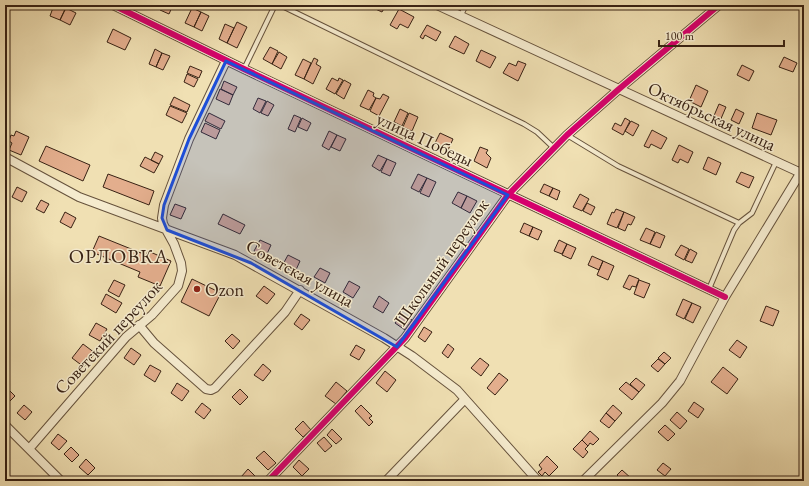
<svg xmlns="http://www.w3.org/2000/svg" width="809" height="486" font-family="'EB Garamond',serif">
  <rect width="100%" height="100%" fill="#f0e0b3"/>
  <filter id="stains"><feTurbulence type="fractalNoise" baseFrequency=".005" numOctaves="4"/><feColorMatrix values="0 0 0 0 .2 0 0 0 0 .09 0 0 0 0 .02 0 0 0 .5 -.17"/></filter>
  <radialGradient id="worn" r=".72"><stop offset=".6" stop-color="#630" stop-opacity="0"/><stop offset="1" stop-color="#630" stop-opacity=".3"/></radialGradient>
  <!-- building -->
  <path fill="#e3ae8d" stroke="#382214" d="M54 5 66 7 60 20 50 16Z
    M163 5H173L169 14 160 10Z
    M372 5H386L382 12 371 7Z
    M66 8 76 13 70 25 60 20Z
    M192 8 201 12 194 27 185 23Z
    M399 9 414 17 408 28 400 24 397 29 390 25Z
    M201 12 209 16 202 31 194 27Z
    M237 22 247 27 237 48 227 43Z
    M225 24 234 28 227 43 219 39Z
    M427 25 441 32 436 41 425 35 423 39 420 37Z
    M113 29 131 38 125 50 107 42Z
    M455 36 469 44 464 54 449 47Z
    M270 47 278 51 272 64 263 59Z
    M155 49 162 53 156 67 149 64Z
    M481 50 496 57 490 68 476 61Z
    M279 52 287 57 281 69 272 64Z
    M162 53 170 56 163 70 156 67Z
    M784 57 797 63 793 72 779 67Z
    M314 58 318 60 316 64 321 67 313 84 304 79Z
    M303 59 311 63 304 79 295 75Z
    M518 61 526 64 518 81 503 73 509 63 516 66Z
    M742 65 754 71 749 81 737 75Z
    M190 66 202 71 199 78 187 73Z
    M187 74 198 79 194 87 184 82Z
    M332 78 338 81 339 78 343 80 335 94 326 89Z
    M344 80 351 84 344 99 336 94Z
    M224 81 237 87 233 95 221 89Z
    M696 85 708 91 701 107 689 101Z
    M220 89 233 95 229 105 216 99Z
    M368 90 374 93 373 96 376 98 369 110 360 106Z
    M383 94 389 97 379 116 370 111 376 98 380 99Z
    M174 97 190 105 187 112 170 105Z
    M258 98 266 101 260 113 253 109Z
    M267 101 274 105 268 116 261 113Z
    M719 104 726 107 720 121 713 118Z
    M170 106 187 113 182 123 166 115Z
    M400 109 408 113 402 126 394 122Z
    M736 109 744 113 739 124 731 120Z
    M209 113 225 121 221 129 205 121Z
    M409 113 418 117 412 131 403 127Z
    M757 113 777 120 771 135 752 128Z
    M294 115 301 118 295 132 288 129Z
    M302 118 311 123 307 131 298 127Z
    M625 118 630 121 623 135 612 129 615 123 621 126Z
    M631 121 639 125 633 136 625 131Z
    M205 123 220 130 216 139 201 132Z
    M652 130 667 138 661 149 651 144 649 148 644 146Z
    M16 131 29 137 21 155 9 150 12 143 9 141 11 135 14 136Z
    M329 131 337 135 329 150 322 146Z
    M440 133 453 139 448 150 435 143Z
    M337 135 346 139 340 151 331 147Z
    M679 145 693 152 688 163 680 159 678 163 672 160Z
    M46 146 90 165 83 181 39 161Z
    M480 147 488 150 486 153 491 158 487 168 474 161Z
    M155 152 163 156 159 164 151 160Z
    M378 155 387 159 380 171 372 166Z
    M145 157 159 164 154 173 140 166Z
    M708 157 721 163 716 175 703 169Z
    M387 159 396 163 390 176 381 172Z
    M741 172 754 177 749 188 736 182Z
    M108 174 154 191 149 205 103 187Z
    M418 174 427 178 419 192 411 188Z
    M427 178 436 182 429 197 420 193Z
    M544 184 553 188 549 196 540 192Z
    M17 187 27 192 22 202 12 197Z
    M553 188 560 191 557 200 549 196Z
    M458 192 467 196 461 208 452 203Z
    M580 194 589 199 582 211 573 207Z
    M467 196 477 201 470 213 461 208Z
    M41 200 49 204 44 213 36 209Z
    M587 203 595 207 591 215 583 211Z
    M175 204 186 208 181 219 170 215Z
    M616 209 624 212 617 228 607 224 612 212 614 213Z
    M65 212 76 218 71 228 60 222Z
    M624 212 635 217 631 225 628 224 625 231 618 228Z
    M223 214 245 225 240 234 218 224Z
    M524 223 533 227 529 236 520 232Z
    M533 227 542 231 538 240 529 236Z
    M646 228 655 232 650 244 640 240Z
    M656 232 665 236 660 248 650 244Z
    M99 236 146 255 148 251 171 261 160 286 138 277 140 272 92 252Z
    M260 240 271 245 266 256 254 251Z
    M559 240 567 244 562 254 554 251Z
    M567 244 576 248 571 259 562 255Z
    M681 245 689 249 684 260 675 255Z
    M690 249 697 253 692 263 685 260Z
    M288 255 300 261 295 272 282 266Z
    M592 256 603 261 599 270 588 265Z
    M603 261 614 266 608 280 597 275Z
    M320 268 330 273 325 283 314 277Z
    M629 275 639 279 636 287 632 286 630 290 623 287Z
    M192 279 221 293 209 316 181 302Z
    M114 280 125 285 119 297 108 291Z
    M639 280 650 284 644 298 634 294Z
    M349 281 360 287 353 298 343 292Z
    M264 286 275 294 267 304 256 296Z
    M106 294 122 303 116 313 101 304Z
    M379 296 389 303 383 313 373 307Z
    M683 299 692 303 684 319 676 315Z
    M692 303 701 307 693 323 685 319Z
    M766 306 779 311 773 326 760 321Z
    M301 314 310 320 302 330 294 324Z
    M402 314 412 320 405 330 395 323Z
    M96 323 107 329 100 341 89 335Z
    M424 327 432 332 425 342 418 337Z
    M232 334 240 341 233 349 225 341Z
    M737 340 747 347 740 358 729 350Z
    M83 344 95 353 84 367 72 358Z
    M448 344 454 349 448 358 442 353Z
    M356 345 365 350 359 360 350 355Z
    M131 348 141 355 134 365 124 358Z
    M664 352 671 358 665 364 658 358Z
    M480 358 489 365 481 376 471 368Z
    M658 359 665 364 658 372 651 366Z
    M263 364 271 371 263 381 254 375Z
    M150 365 161 371 155 382 144 375Z
    M723 367 738 379 727 394 711 382Z
    M385 371 396 380 387 392 376 383Z
    M499 373 508 380 495 395 487 388Z
    M636 378 645 385 639 392 630 384Z
    M336 382 347 391 336 404 325 396Z
    M626 382 639 392 632 400 619 389Z
    M177 383 189 391 182 401 171 393Z
    M7 388 15 396 7 404 5 401V390Z
    M240 389 248 397 240 405 232 397Z
    M694 402 704 409 698 418 688 411Z
    M202 403 211 410 204 419 195 412Z
    M24 405 32 412 25 420 17 413Z
    M361 405 372 416 369 418 373 422 369 426 355 411Z
    M613 405 622 413 615 421 606 413Z
    M677 412 687 421 680 429 670 420Z
    M606 413 615 421 609 428 600 421Z
    M303 421 311 430 303 437 295 429Z
    M665 425 675 434 668 441 658 432Z
    M332 429 342 439 336 444 327 435Z
    M590 431 599 439 593 445 590 443 588 446 582 440Z
    M58 434 67 441 59 450 51 443Z
    M324 437 332 446 325 452 317 443Z
    M582 440 588 446 585 449 588 452 583 458 573 449Z
    M71 447 79 455 72 462 64 454Z
    M264 451 276 463 268 470 256 458Z
    M547 456 558 467 549 476 545 472 542 476 538 472 542 469 539 465Z
    M86 459 95 468 88 475 79 467Z
    M299 460 309 469 302 476 293 467Z
    M663 463 671 469 665 476 657 470Z
    M248 469 258 479 256 481H246L241 477Z
    M622 470 632 479 630 481H623L617 475Z"/>
  <g fill="none" stroke-linecap="round" stroke-linejoin="round">
    <defs>
      <path id="lane" d="M280 5 524 124 537 132 554 148
        M461 15 466 5
        M244 69 275 5
        M567 135 618 166 739 223
        M709 289 734 230 739 223 752 213 776 162"/>
      <path id="street" d="M113 5 244 69 725 297
        M437 5 801 173
        M5 157 79 197 235 255 384 338 412 356 457 390 538 481
        M139 325 154 343 206 389 211 390 215 388 285 312 300 290
        M5 425 61 481
        M29 449 126 337 152 315 178 286 182 271 181 263 174 244 163 224 162 218 164 205 189 139 226 61
        M268 481 405 338 508 195 567 135 619 89 719 5
        M386 481 465 399
        M583 481 662 403 680 381 725 297 804 167"/>
    </defs>
    <!-- lane casing -->
    <use href="#lane" stroke="#66523c" stroke-width="6"/>
    <!-- street casing -->
    <use href="#street" stroke="#66523c" stroke-width="10"/>
    <!-- lane -->
    <use href="#lane" stroke="#f5ebce" stroke-width="4"/>
    <!-- street -->
    <use href="#street" stroke="#f5ebce" stroke-width="8"/>
    <defs>
      <path id="cycleway" d="M113 5 244 69 725 297
        M268 481 405 338 508 195 567 135 619 89 719 5"/>
    </defs>
    <!-- cycleway casing -->
    <use href="#cycleway" stroke="#f5ebce" stroke-width="8"/>
    <!-- cycleway -->
    <use href="#cycleway" stroke="#d6006c" stroke-width="6"/>
  </g>
  <!-- marked area -->
  <path fill="#1d4ed8" fill-opacity="0.2" stroke="#1d4ed8" stroke-width="3" stroke-linejoin="round" d="M226 61 508 195 397 347 251 263 167 230 162 218 164 205 189 139Z"/>
  <!-- markers -->
  <circle fill="#8f2418" stroke="#f5ebce" stroke-width="1.5" cx="197" cy="289" r="4"/>
  <g text-anchor="middle" dominant-baseline="central" stroke-width="3" stroke-linejoin="round" paint-order="stroke">
    <!-- street labels -->
    <g font-size="18" fill="#382214" stroke="#f5ebce">
      <text transform="translate(712 116) rotate(25)">Октябрьская улица</text>
      <text transform="translate(425 139) rotate(25)">улица Победы</text>
      <text transform="translate(441 262) rotate(-55)">Школьный переулок</text>
      <text transform="translate(300 273) rotate(29)">Советская улица</text>
      <text transform="translate(108 337) rotate(-47)">Советский переулок</text>
    </g>
    <!-- poi labels -->
    <g font-size="18" fill="#382214" stroke="#f5ebce" text-anchor="start">
      <text x="205" y="289">Ozon</text>
    </g>
    <!-- quarter labels -->
    <g font-size="20" letter-spacing="1" fill="#382214" stroke="#f5ebce">
      <text x="119" y="256">ОРЛОВКА</text>
    </g>
  </g>
  <!-- margin -->
  <rect width="809" height="486" fill="none" stroke="#f0e0b3" stroke-width="20"/>
  <rect x="6" y="6" width="797" height="474" fill="none" stroke="#382214" stroke-width="2"/>
  <rect x="10" y="10" width="789" height="466" fill="none" stroke="#382214"/>
  <!-- scale -->
  <path d="M659 40v6h125v-6" fill="none" stroke="#382214" stroke-width="2"/>
  <text x="665" y="40" font-size="12" fill="#382214" stroke="#f5ebce" stroke-width="3" paint-order="stroke">100 m</text>
  <rect width="100%" height="100%" filter="url(#stains)"/>
  <rect width="100%" height="100%" fill="url(#worn)"/>
</svg>
